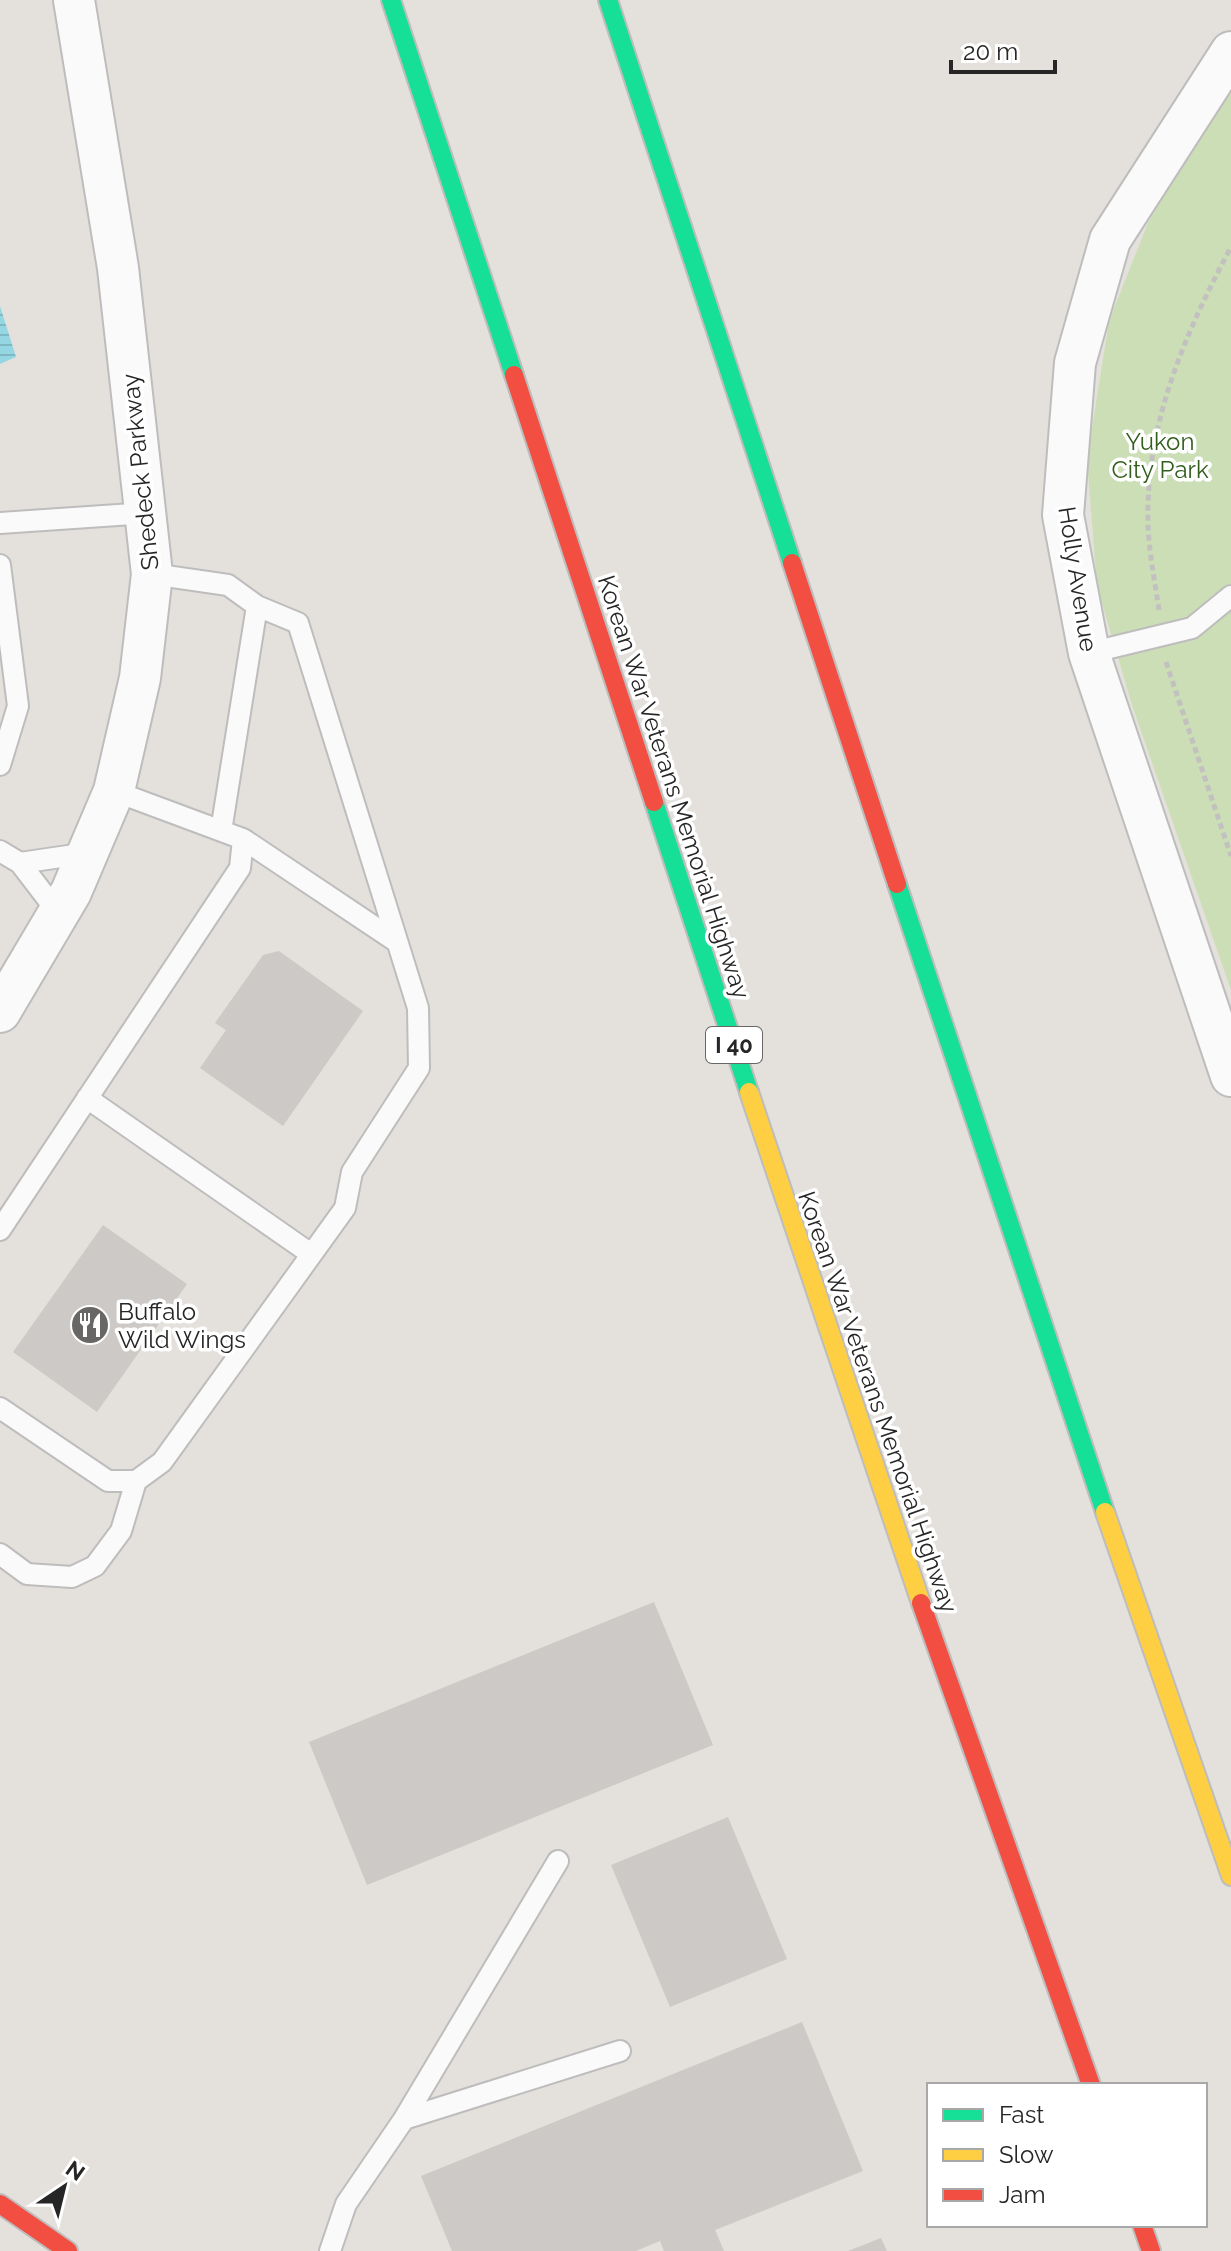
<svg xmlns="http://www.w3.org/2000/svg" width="1231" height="2251" font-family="Raleway,sans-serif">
  <defs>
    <pattern id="water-rules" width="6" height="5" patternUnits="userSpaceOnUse" patternTransform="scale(2)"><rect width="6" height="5" fill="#94d6e2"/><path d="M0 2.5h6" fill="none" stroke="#7fb8c2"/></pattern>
  </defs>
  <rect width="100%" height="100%" fill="#e4e0dc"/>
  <!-- park -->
  <path fill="#cbdeb6" d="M1231 87V990L1132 705 1097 586 1087 460 1109 321 1148 223 1207 122Z"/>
  <!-- water -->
  <path fill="url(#water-rules)" d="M0 306 16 357 0 364Z"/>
  <!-- building -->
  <path fill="#ccc9c6" d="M279 951 363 1011 283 1126 200 1068 226 1030 215 1023 263 955Z
    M103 1225 187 1284 97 1412 13 1352Z
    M654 1602 713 1745 367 1885 309 1742Z
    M728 1817 787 1959 670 2007 611 1865Z
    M802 2022 863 2171 715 2230 724 2251H664L660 2241 636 2251H452L421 2176Z
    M881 2238 887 2251H848Z"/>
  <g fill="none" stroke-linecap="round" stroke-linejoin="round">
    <defs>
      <path id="lane" d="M0 523 147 513
        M0 565 18 706 0 765
        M152 574 228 585 257 606 221 831
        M1089 653 1192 628 1231 596
        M243 839 397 942
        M0 851 20 863 59 914
        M20 863 88 853
        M87 1098 311 1254
        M0 1230 240 868 243 839 114 791
        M0 1408 108 1481H136L162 1462 345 1208 352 1172 419 1068 418 1008 298 623 257 606
        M0 1554 27 1574 72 1577 95 1566 121 1531 136 1481
        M404 2119 558 1861
        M330 2251 346 2204 404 2119 620 2051"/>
      <path id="street" d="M1231 52 1110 240 1075 363 1063 515 1089 653 1231 1076
        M0 1012 71 892 114 791 140 678 152 574 118 268 74 0"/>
      <path id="fast" d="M391 0 514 375
        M608 0 792 563
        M654 802 749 1092
        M897 884 1105 1512"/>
      <path id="slow" d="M749 1092 921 1603
        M1105 1512 1231 1876"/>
      <path id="jam" d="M514 375 654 802
        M792 563 897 884
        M921 1603 1091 2085
        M0 2204 68 2251
        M1142 2225 1151 2251"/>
    </defs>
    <!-- lane casing -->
    <use href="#lane" stroke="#bebdbd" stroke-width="24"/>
    <!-- street casing -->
    <use href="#street" stroke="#bebdbd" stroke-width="44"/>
    <!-- fast casing -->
    <use href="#fast" stroke="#bebdbd" stroke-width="22"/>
    <!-- slow casing -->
    <use href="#slow" stroke="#bebdbd" stroke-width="22"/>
    <!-- jam casing -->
    <use href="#jam" stroke="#bebdbd" stroke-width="22"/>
    <!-- path -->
    <path stroke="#c2c1c0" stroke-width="5" stroke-dasharray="6 4" stroke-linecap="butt" d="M1159 610C1155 582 1149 553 1148 525 1145 424 1185 334 1231 247
      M1166 662 1231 856"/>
    <!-- lane -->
    <use href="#lane" stroke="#fbfafa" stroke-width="20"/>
    <!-- street -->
    <use href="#street" stroke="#fbfafa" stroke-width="40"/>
    <!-- fast -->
    <use href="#fast" stroke="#16e098" stroke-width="18"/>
    <!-- slow -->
    <use href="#slow" stroke="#ffcf43" stroke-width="18"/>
    <!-- jam -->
    <use href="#jam" stroke="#f24e42" stroke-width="18"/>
  </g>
  <!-- icons -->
  <defs>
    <symbol id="restaurant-disc" viewBox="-11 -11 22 22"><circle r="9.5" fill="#686766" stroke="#fff"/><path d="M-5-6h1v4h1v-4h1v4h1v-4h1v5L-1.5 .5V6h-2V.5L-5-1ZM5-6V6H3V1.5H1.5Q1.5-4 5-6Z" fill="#fff"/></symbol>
  </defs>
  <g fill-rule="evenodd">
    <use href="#restaurant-disc" x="68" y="1303" width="44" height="44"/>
  </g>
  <g text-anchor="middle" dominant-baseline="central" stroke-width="7" stroke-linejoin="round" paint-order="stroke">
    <!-- shield labels -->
    <rect fill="#fff" stroke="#676767" stroke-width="2" x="706" y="1027" width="56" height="36" rx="6"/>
    <g font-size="22" font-weight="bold" fill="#262626">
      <text x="734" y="1045">I 40</text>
    </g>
    <!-- park labels -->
    <g font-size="24" fill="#315d1d" stroke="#fff">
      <text x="1160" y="441">Yukon<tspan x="1160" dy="28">City Park</tspan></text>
    </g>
    <!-- street labels -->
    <g font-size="24" fill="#262626" stroke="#fff">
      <text transform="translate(140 472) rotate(-96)">Shedeck Parkway</text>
      <text transform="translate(1078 579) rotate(81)">Holly Avenue</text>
      <text transform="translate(674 787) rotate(72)">Korean War Veterans Memorial Highway</text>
      <text transform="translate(878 1402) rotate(71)">Korean War Veterans Memorial Highway</text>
    </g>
    <!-- poi labels -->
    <g font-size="24" fill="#262626" stroke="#fff" text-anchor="start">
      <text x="118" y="1311">Buffalo<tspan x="118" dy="28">Wild Wings</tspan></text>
    </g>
  </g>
  <!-- legend -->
  <rect x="927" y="2083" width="280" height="144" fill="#ffffff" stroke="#a8a8a8" stroke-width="2"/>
  <rect x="943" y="2109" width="40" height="12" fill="#16e098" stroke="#a8a8a8" stroke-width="2"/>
  <text x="999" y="2123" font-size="24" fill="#262626">Fast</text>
  <rect x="943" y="2149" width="40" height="12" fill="#ffcf43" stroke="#a8a8a8" stroke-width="2"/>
  <text x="999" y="2163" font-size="24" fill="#262626">Slow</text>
  <rect x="943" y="2189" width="40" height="12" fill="#f24e42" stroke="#a8a8a8" stroke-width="2"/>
  <text x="999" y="2203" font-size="24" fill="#262626">Jam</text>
  <!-- north arrow -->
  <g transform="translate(64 2187) rotate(35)" stroke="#ffffff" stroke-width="6" paint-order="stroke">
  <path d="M0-6L14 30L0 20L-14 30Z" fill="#262626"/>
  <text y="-12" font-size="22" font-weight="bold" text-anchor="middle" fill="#262626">N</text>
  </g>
  <!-- scale -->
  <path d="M951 60v12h104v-12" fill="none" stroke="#262626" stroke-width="4"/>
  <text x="963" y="60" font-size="24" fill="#262626" stroke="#ffffff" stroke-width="6" paint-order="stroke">20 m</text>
</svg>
